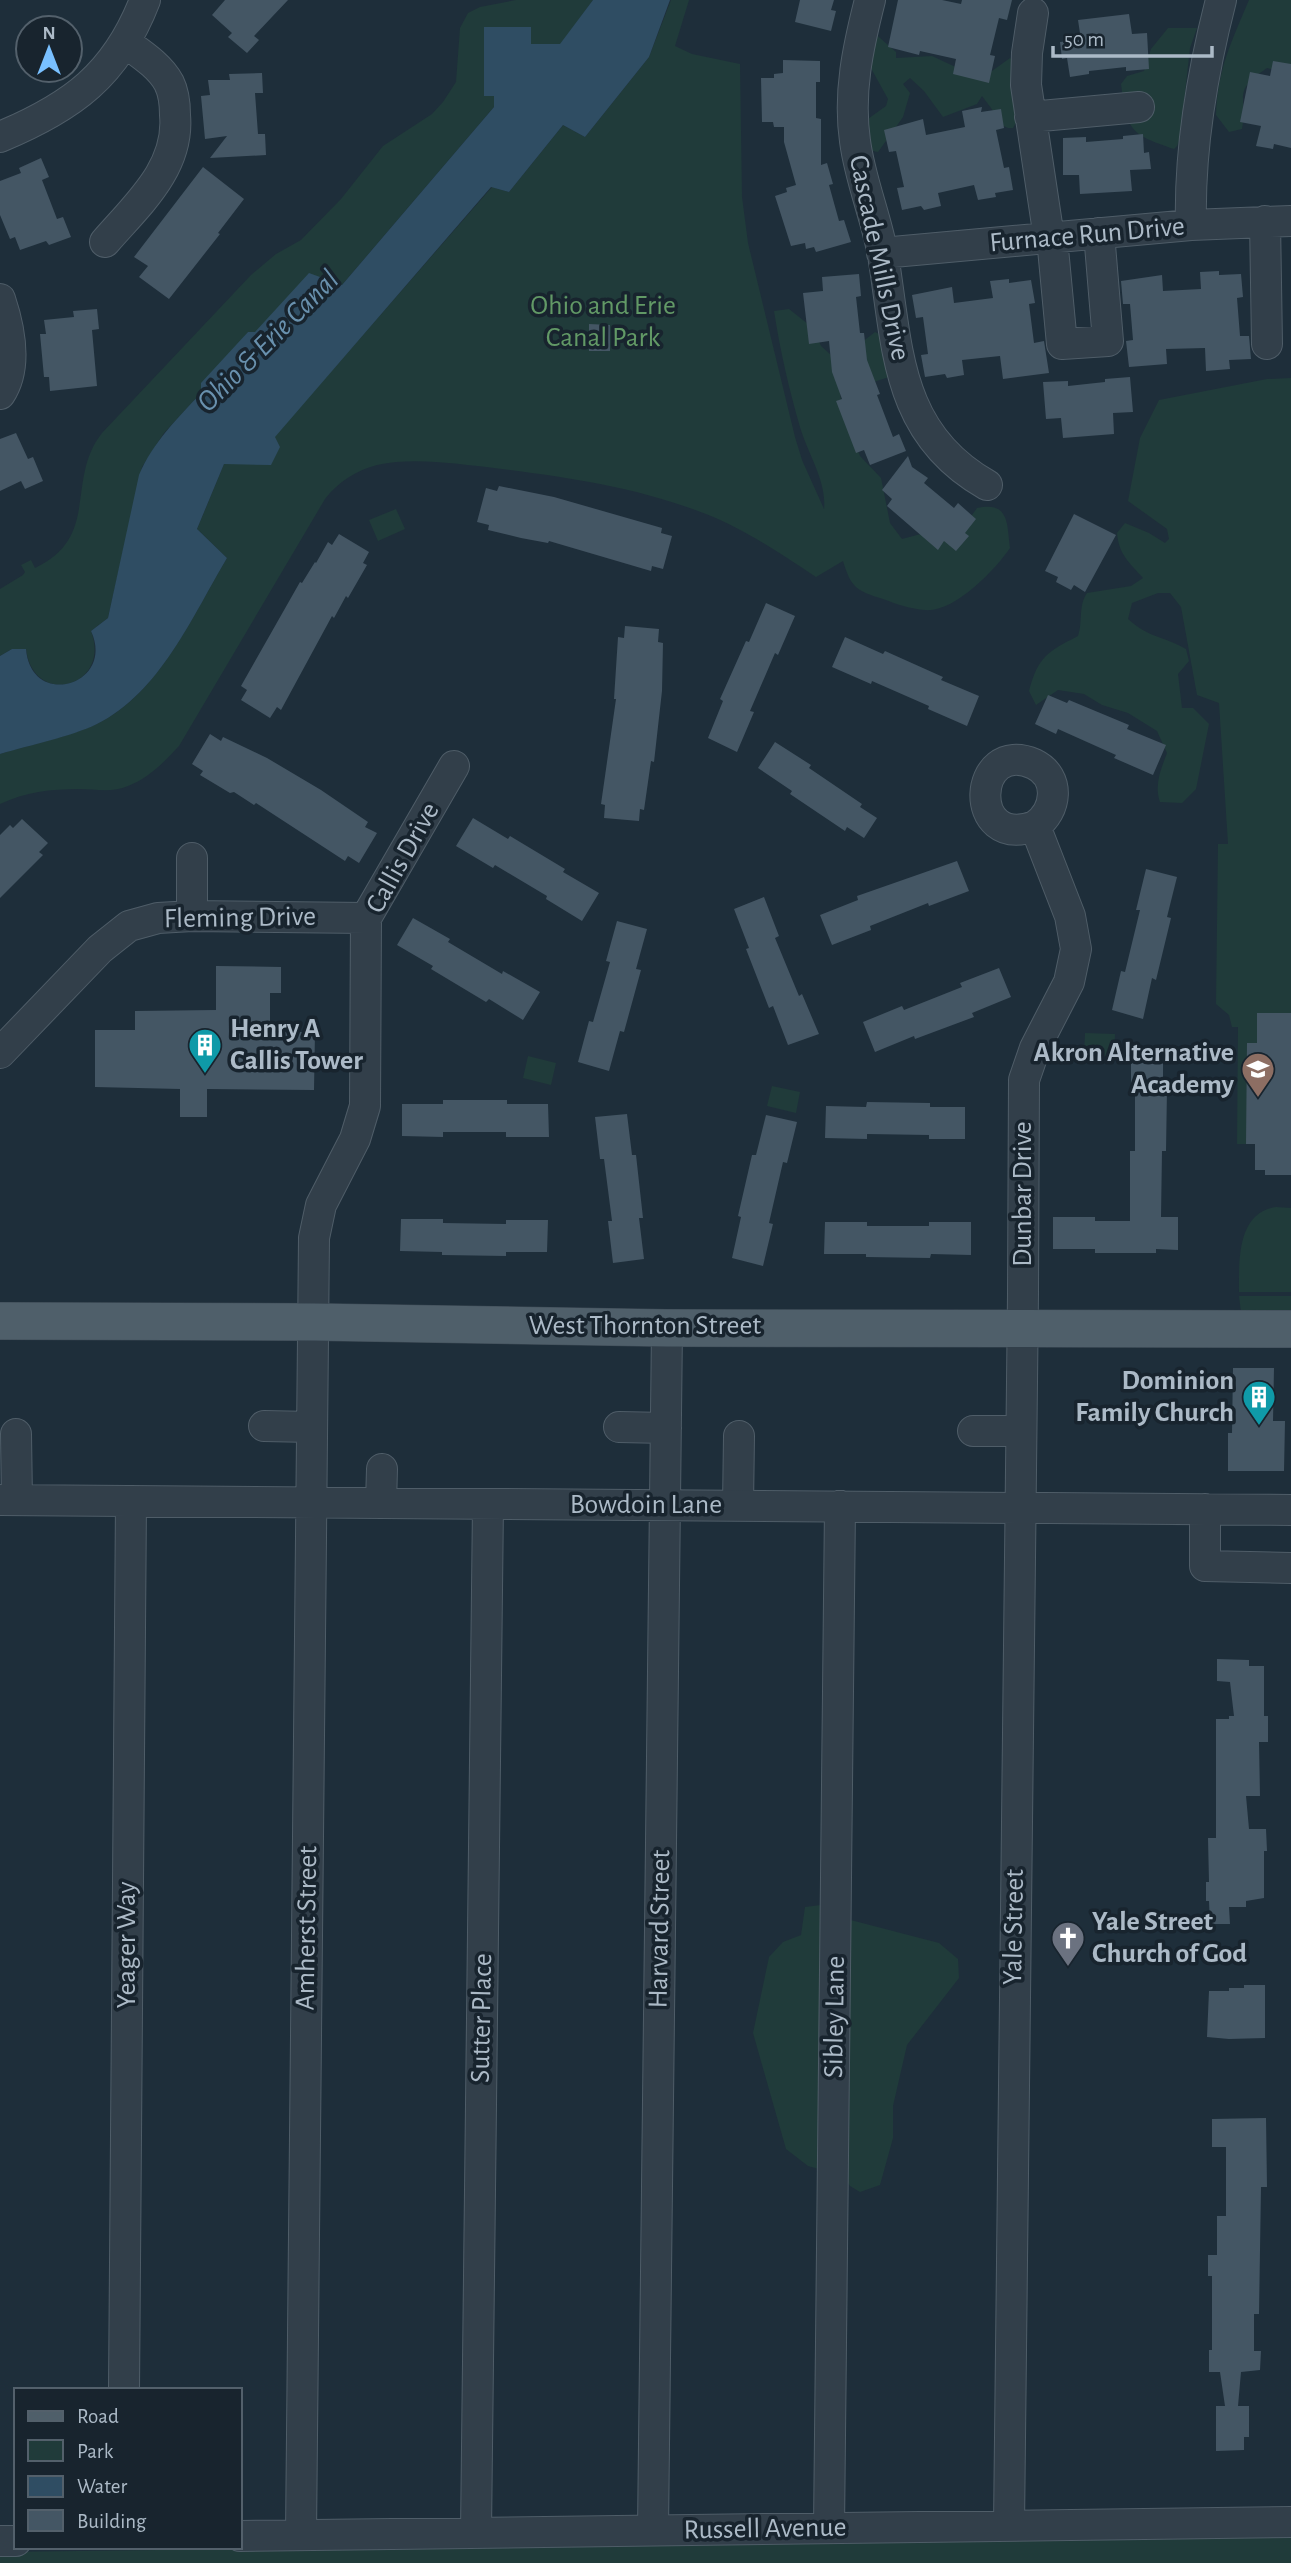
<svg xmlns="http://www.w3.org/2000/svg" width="1291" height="2563" font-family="'Alegreya Sans',sans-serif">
  <rect width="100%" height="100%" fill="#1e2e3a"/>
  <!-- green -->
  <path fill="#203b3a" d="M516 0H593L561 44H531L530 27 484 96H494V107L342 285 255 333 248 332 201 393 164 433 142 467 108 618 91 631C112 687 34 709 26 649H12L0 656V589L23 575 25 572 21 565 31 560 35 568C101 537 65 480 102 433L251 275 276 254 301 240 341 199 383 146 432 114 443 102 456 82 460 28 468 13 480 7Z
    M671 0H689L675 46 692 54 740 64 742 197 748 243 795 437 802 460 824 509C827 482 808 454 800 427 789 389 780 350 774 311L789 309 813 328 821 346 831 355 861 343 875 332 889 339 893 365 889 377 840 393 842 408 860 456 881 478 890 523 902 539 932 531 955 539 977 508C1009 501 1007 523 1010 548 995 570 954 613 925 610 911 609 896 604 883 599 857 591 851 588 843 561L816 577C782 555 745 529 706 514 637 487 566 477 494 468 457 464 414 457 377 465 357 470 338 482 325 499L179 746C164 762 149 778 128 786 112 793 96 789 79 789 50 789 26 792 0 804V754C29 745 71 736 97 724 159 694 193 615 227 558L197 529 224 464 274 437 492 187 509 192 563 125 585 137 649 57Z
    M1249 0H1291V74L1267 68C1231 93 1248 93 1242 129L1229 132 1216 115C1218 68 1231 43 1249 0Z
    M1168 28H1197L1190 48 1180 138 1177 146 1174 149C1130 134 1127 131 1121 84L1127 76 1144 71 1151 49Z
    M872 31 896 52V58L932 56 962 70 979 75 992 71 1010 58 1019 65 1021 114 1013 128H1008L997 123 994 112 982 96 977 104 943 117 924 91 910 78 903 84 910 93 903 117 878 152 868 150 865 121 886 106 888 99 867 61Z
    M1291 378V1013H1257V1043L1246 1144H1237L1238 1027H1232L1229 1015 1216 1004 1218 844H1228L1219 703 1197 695 1181 607 1170 593H1158L1132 603 1128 619C1149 638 1163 636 1186 649L1189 661 1178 674 1182 708H1193L1209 724 1196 789 1182 803 1160 802C1154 785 1161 769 1167 753L1157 731 1128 713 1102 705 1084 694 1058 690 1036 705 1029 691C1038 657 1047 652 1078 636 1083 622 1078 606 1087 593L1131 586 1143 578C1129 562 1119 555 1117 533L1125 523 1149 533 1165 543 1169 539 1167 529 1128 501 1140 438 1159 400 1267 379Z
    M396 509 405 529 378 541 369 520Z
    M1085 1033 1115 1034 1114 1057 1084 1055Z
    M528 1056 556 1063 551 1085 523 1078Z
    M772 1086 800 1092 796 1113 767 1106Z
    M1276 1207 1291 1208V1292H1239C1239 1260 1237 1213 1276 1207Z
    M1239 1296H1291V1312H1241Z
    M829 1904 826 2171 808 2166 786 2149 753 2033 769 1957 783 1942 801 1935 805 1907Z
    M843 1918 939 1943 958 1959 959 1978 907 2045 893 2106V2138L880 2185 860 2192 850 2186 841 2173Z
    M1291 2536V2563H0V2552Z"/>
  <!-- water -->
  <path fill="#2f4d63" d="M593 0H670L649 57 585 137 563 125 509 192 491 187 275 437 280 447 271 465 224 464 197 529 227 558C193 615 160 693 97 724 70 737 30 745 0 754V656L12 649H26C31 710 116 685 91 631L108 618 139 475C153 442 178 418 201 393V383L248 332H255L309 273 342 285 494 107V96H484V27H531V44H560Z"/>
  <!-- building -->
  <path fill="#445664" d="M225 0H288L254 36 259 40 247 53 228 37 232 33 212 15Z
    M800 0H834L831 10 836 11 831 31 795 22Z
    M898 0H942L961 4 962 0H1012L1007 20 999 18 990 55 995 56 989 83 953 74 956 59 920 51 919 55 888 47Z
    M1129 14 1132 34 1147 33 1149 69 1126 71V67L1089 71V74L1070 77 1067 58 1062 59 1060 42 1081 40 1078 20Z
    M783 60 820 61V82H816V118L821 119V165L827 163 833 184 829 185 839 221 844 220 851 242 816 252 814 247 806 249 805 243 791 246 775 196 787 192 786 188 796 185 784 142V127H774L773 122H762L761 78H774V74L783 73Z
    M1273 61 1291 64V148L1274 144 1273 149 1256 146 1261 126 1240 122 1250 72 1270 76Z
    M262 73 263 93H255L258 134H265L266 155 210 158 227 136 205 139 201 96 210 95 208 80H230L229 74Z
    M982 107 981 112 1001 109 1004 128 996 130 1004 168 1009 167 1013 190 995 193 996 197 978 200 974 185 938 193 941 206 924 210 921 206 902 210 897 188 904 187 896 151 889 152 884 130 923 119 926 135 965 127 962 111Z
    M1143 134 1144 153 1149 152 1151 169 1130 170 1132 191 1080 194 1079 175H1063V138L1086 137V142L1123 139V136Z
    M41 158 49 177 42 180 57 219 63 217 71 237 49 245 46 241 20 250 15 237 10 239 0 215V181L21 173 19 168Z
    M203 167 244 199 218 233 220 234 169 299 139 277 148 266 134 257Z
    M1219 271V275L1241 274 1243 297 1237 298 1240 336H1249L1251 359 1229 360 1230 369 1206 371 1205 348 1166 349 1167 364 1129 367 1126 341 1133 340 1130 304H1123L1121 281 1162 275 1163 291 1201 289 1200 272Z
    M859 274 861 296 856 297 860 333H864L867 360 880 394 877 395 893 437 899 434 906 451 870 465 864 450 856 453 836 401 842 399 832 372 829 341 809 344 803 293 823 291 822 277Z
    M1009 279V283L1031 280 1035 303 1029 304 1034 343 1044 341 1049 373 1003 379 1000 356 962 360 964 375 947 378 945 374 925 377 921 355 928 354 923 317 916 318 912 295 952 287 954 303 993 298 990 281Z
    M97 309 99 329 92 330 97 386 50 391 49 377H44L40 334H46L44 320 74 317 73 311Z
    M589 324 610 325V351H589Z
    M1130 377 1133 412 1113 413 1114 434 1063 438 1061 418 1046 419 1043 382 1068 381V386L1105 382V379Z
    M16 433 28 459 33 457 43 481 25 489 21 481 0 491V439Z
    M908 456 912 467 928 478 924 483 954 508 958 503 976 519 965 533 969 536 956 551 944 541 938 550 887 506 892 499 882 490Z
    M499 486 554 497 662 528 661 533 672 536 663 569 652 566 651 571 549 541 548 543 521 538 488 530 489 525 477 522 486 488 497 491Z
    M1074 514 1116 535 1085 592 1074 585 1071 590 1056 582 1058 577 1045 571Z
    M339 534 369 552 363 563 367 565 348 598 346 596 334 618 332 616 281 710 277 707 270 718 241 700 247 690 241 686 300 582 302 583 315 562 316 563 328 542 332 545Z
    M766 603 795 616 778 655 775 653 750 711 754 712 737 752 708 738 723 701 720 699 746 641 749 642Z
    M625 626 659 629 658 642 663 643 662 691 654 762 651 761 644 810 640 809 639 821 604 818 605 805 601 804 616 699H614L618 637 624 638Z
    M845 637 883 654 885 651 943 677 941 680 979 696 967 726 928 709 929 706 872 681 871 684 832 667Z
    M1048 695 1067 703 1069 700 1129 725 1127 729 1166 745 1153 775 1114 758 1116 755 1058 729 1056 734 1035 724Z
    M210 734 221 741 223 737 267 758 321 790 368 822 365 827 377 833 359 863 348 856 345 861 256 803 254 805 234 792 230 793 200 775 203 771 192 764Z
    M775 742 811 765 809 768 862 804 860 807 877 818 864 838 847 827 845 831 790 794 792 791 758 768Z
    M473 818 508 839 510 836 565 869 563 872 599 893 582 921 546 899 547 896 495 865 493 868 456 846Z
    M22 819 48 843 39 852 43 855 0 898V835L10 825 13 828Z
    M957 861 969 891 929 906 928 903 870 926 871 930 832 945 820 915 858 900 857 896Z
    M1146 869 1177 877 1167 917 1171 918 1156 980 1152 978 1143 1019 1112 1010 1121 971 1125 972 1140 910H1136Z
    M764 897 779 936 775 938 799 996 802 994 819 1034 788 1045 773 1006 769 1008 746 949 749 948 734 909Z
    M413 918 450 939 448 942 502 974 503 971 540 992 523 1020 489 999 486 1002 431 969 433 966 397 945Z
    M617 921 647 929 636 969 641 970 624 1032 620 1031 609 1071 578 1062 589 1021 593 1022 610 962 606 961Z
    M216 966 281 967V993H270V1032H315L314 1090 207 1089V1117H180V1089L95 1087V1030H135V1011L216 1010Z
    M999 968 1011 997 972 1013 974 1017 915 1039 914 1036 875 1052 863 1022 902 1006 904 1010 962 987 960 983Z
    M1257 1013H1291V1175H1265V1170H1255V1144H1246L1247 1043H1257Z
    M1131 1046H1163V1089H1167L1166 1151H1162L1161 1217H1178V1250L1156 1249V1253H1095V1249H1053V1217H1095V1221H1130V1151H1135V1088H1131Z
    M443 1100H507V1104H548L549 1137H506V1132H443V1137L402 1136V1104H443Z
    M867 1102 930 1103V1107H965V1139H929V1135L867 1134V1139L825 1138 826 1106 866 1107Z
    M627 1114 632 1155H636L643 1218H639L644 1259 613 1263 608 1221H612L604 1159H600L595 1117Z
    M766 1115 797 1122 787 1163 783 1162 769 1223 773 1224 763 1266 732 1258 741 1217 738 1216 752 1155H756Z
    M401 1219H443V1223L506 1224V1220H548L547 1252H506V1256L442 1255V1252L400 1251Z
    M825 1222H867V1226H929V1222H971V1255L931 1254 930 1258 866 1257V1254H824Z
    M1233 1368H1274L1273 1421H1285L1284 1471H1228V1433H1232Z
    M1217 1659 1249 1660V1666H1264V1716H1268V1742H1259L1260 1796H1246L1249 1829H1266L1267 1851H1264V1898L1246 1901V1907H1229L1230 1924H1210L1209 1901H1206V1882H1209L1208 1838H1216V1719H1229V1716H1234L1230 1682 1217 1681Z
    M1244 1985H1265V2038L1229 2039 1207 2037 1209 1991H1229V1988H1244Z
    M1266 2118 1267 2187H1261L1259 2314H1254V2351H1261L1260 2370 1241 2372 1238 2406H1249V2437H1244V2450L1216 2451V2406H1225L1220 2372H1209V2350H1212V2276H1208V2255H1217V2216H1226V2147H1212V2119Z"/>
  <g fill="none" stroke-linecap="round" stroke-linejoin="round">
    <defs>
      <path id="minor" d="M870 0C858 47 848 93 855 141 860 180 876 216 883 255 898 347 895 433 987 485
        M1033 13 1027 53 1026 85 1049 238
        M1030 117 1139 107
        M0 137C72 107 116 75 145 0
        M1265 221 1267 344
        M1191 225C1189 149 1202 74 1221 0
        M1052 238 1062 344 1108 341 1099 233
        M105 242C137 205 180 168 175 115 175 104 174 93 169 83 160 66 141 54 126 43
        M882 253 1191 225 1291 221
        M0 299C10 329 18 367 0 394
        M192 858V916
        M0 1053 100 949 129 926 158 918 192 916 366 918
        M264 1426 312 1427
        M619 1427 666 1428
        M973 1431H1021
        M16 1434 17 1500
        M0 1500 1291 1510
        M381 1503 382 1469
        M738 1505 739 1436
        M1205 1509V1566L1291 1568
        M124 2390 131 1501
        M1009 2526 1023 1294 1024 1080 1035 1048 1069 982 1076 949 1070 916 1035 826C1057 811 1061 777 1034 764 972 737 966 851 1035 826
        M829 2528 840 1506
        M653 2530 667 1328
        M476 2533 488 1504
        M301 2535 314 1238 321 1205 355 1139 365 1106 366 918 454 766
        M240 2536 1291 2522
        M0 2541H16"/>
      <path id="major" d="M0 1321 314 1322 667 1328 1291 1329"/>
    </defs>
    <!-- minor casing -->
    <use href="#minor" stroke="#4f5d68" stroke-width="32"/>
    <!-- major casing -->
    <use href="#major" stroke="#3e4b56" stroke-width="38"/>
    <!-- minor -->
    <use href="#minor" stroke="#323f4a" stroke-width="30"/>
    <!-- major -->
    <use href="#major" stroke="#4f5f6a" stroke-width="37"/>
  </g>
  <!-- icons -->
  <defs>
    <symbol id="building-pin" viewBox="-11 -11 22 30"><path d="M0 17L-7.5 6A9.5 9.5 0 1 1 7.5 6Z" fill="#0f9aa8" stroke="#18242e"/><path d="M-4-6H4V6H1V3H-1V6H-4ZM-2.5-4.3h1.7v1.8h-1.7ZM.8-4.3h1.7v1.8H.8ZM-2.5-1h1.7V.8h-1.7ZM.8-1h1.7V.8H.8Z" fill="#fff"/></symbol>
    <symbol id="school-pin" viewBox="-11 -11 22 30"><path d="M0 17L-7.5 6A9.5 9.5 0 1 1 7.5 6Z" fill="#8d6e63" stroke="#18242e"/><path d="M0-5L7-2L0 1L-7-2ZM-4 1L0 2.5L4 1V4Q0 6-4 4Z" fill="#fff"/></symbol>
    <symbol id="church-pin" viewBox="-11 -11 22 30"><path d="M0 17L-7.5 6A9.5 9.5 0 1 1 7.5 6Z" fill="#6b7280" stroke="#18242e"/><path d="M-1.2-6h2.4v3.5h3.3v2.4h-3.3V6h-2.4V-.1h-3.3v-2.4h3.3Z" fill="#fff"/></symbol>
  </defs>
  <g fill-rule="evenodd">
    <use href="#building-pin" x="186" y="1026" width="38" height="52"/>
    <use href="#school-pin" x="1239" y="1050" width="38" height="52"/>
    <use href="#building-pin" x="1240" y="1378" width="38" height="52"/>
    <use href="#church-pin" x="1049" y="1919" width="38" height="52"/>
  </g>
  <g text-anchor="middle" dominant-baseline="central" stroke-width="7" stroke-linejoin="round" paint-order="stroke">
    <!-- street labels -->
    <g font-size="28" fill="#acbac7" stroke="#18242e">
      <text transform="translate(1087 235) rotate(-5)">Furnace Run Drive</text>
      <text transform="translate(879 258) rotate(78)">Cascade Mills Drive</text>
      <text transform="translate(403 858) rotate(-61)">Callis Drive</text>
      <text transform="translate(240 918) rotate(-1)">Fleming Drive</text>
      <text transform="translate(1023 1194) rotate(-90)">Dunbar Drive</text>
      <text x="645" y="1326">West Thornton Street</text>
      <text x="646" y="1505">Bowdoin Lane</text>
      <text transform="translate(1014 1927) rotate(-89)">Yale Street</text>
      <text transform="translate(307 1928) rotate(-89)">Amherst Street</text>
      <text transform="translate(660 1929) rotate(-89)">Harvard Street</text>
      <text transform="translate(127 1945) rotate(-90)">Yeager Way</text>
      <text transform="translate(835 2017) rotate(-89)">Sibley Lane</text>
      <text transform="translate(482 2018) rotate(-89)">Sutter Place</text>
      <text transform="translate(765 2529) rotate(-1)">Russell Avenue</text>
    </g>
    <!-- park labels -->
    <g font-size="28" fill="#629966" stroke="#18242e">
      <text x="603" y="306">Ohio and Erie<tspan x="603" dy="32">Canal Park</tspan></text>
    </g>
    <!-- poi labels -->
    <g font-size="28" font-weight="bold" fill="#acbac7" stroke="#18242e" text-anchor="start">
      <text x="230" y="1029">Henry A<tspan x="230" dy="32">Callis Tower</tspan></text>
      <text x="1234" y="1053" text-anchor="end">Akron Alternative<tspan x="1234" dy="32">Academy</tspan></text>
      <text x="1234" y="1381" text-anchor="end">Dominion<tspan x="1234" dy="32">Family Church</tspan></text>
      <text x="1092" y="1922">Yale Street<tspan x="1092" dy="32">Church of God</tspan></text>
    </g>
    <!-- water labels -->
    <g font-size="30" font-style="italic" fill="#6991ae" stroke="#18242e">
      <text transform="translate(268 341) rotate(-45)">Ohio &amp; Erie Canal</text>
    </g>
  </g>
  <!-- legend -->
  <rect x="14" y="2388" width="228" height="161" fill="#18242e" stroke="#53606b" stroke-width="2"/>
  <rect x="28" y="2411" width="35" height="10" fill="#4f5f6a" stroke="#53606b" stroke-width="2"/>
  <text x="77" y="2423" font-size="21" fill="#acbac7">Road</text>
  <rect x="28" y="2440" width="35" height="21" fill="#203b3a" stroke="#53606b" stroke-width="2"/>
  <text x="77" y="2458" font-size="21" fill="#acbac7">Park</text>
  <rect x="28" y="2476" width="35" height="21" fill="#2f4d63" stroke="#53606b" stroke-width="2"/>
  <text x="77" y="2493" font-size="21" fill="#acbac7">Water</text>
  <rect x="28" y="2510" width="35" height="21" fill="#445664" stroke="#53606b" stroke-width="2"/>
  <text x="77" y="2528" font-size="21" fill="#acbac7">Building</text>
  <!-- north arrow -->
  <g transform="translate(49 49)"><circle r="33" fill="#18242e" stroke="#53606b" stroke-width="2"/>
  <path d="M0-5L12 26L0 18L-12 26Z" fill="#79c0ff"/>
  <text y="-10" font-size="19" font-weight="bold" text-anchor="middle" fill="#acbac7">N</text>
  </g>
  <!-- scale -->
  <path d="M1053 46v10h159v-10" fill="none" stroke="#acbac7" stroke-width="3.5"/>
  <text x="1064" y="46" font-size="21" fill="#acbac7" stroke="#18242e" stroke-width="5" paint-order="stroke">50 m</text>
</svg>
